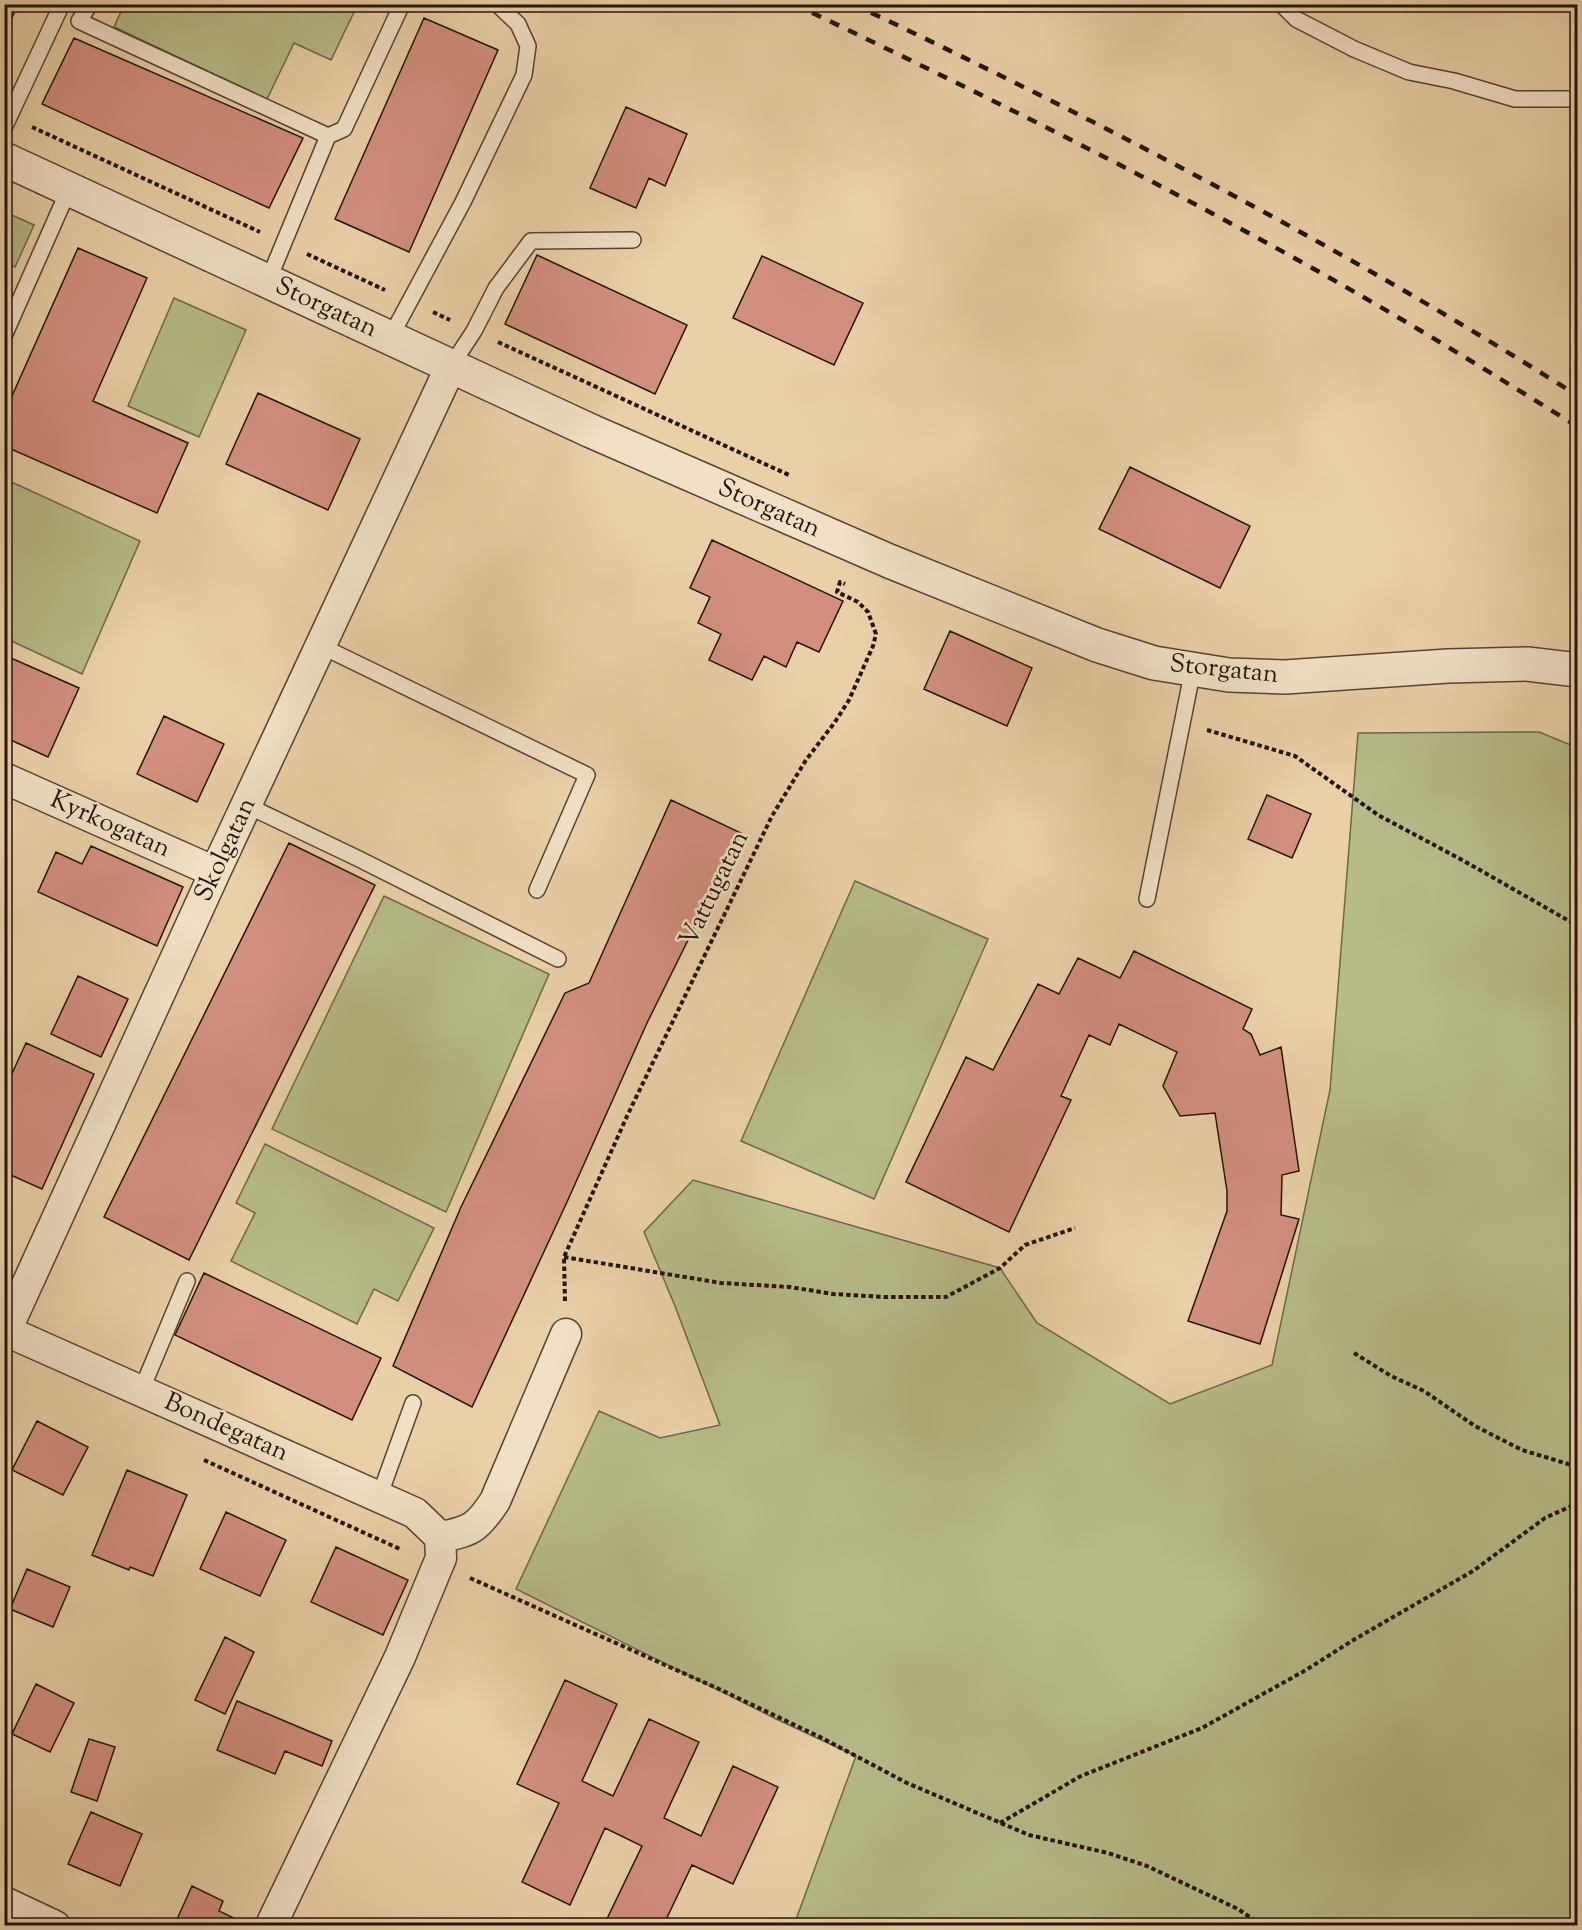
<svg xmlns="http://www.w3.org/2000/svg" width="1582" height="1930" font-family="'Sorts Mill Goudy',serif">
  <rect width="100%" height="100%" fill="#ead0a7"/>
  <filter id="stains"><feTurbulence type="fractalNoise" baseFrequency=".00333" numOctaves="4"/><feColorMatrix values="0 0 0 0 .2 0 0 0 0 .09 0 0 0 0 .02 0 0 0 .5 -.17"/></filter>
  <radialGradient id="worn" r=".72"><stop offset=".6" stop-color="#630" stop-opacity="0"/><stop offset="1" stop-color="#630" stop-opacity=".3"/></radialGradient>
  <!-- green -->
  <path fill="#b6bb88" stroke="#6c684a" stroke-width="1.5" d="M348 5 356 8 331 60 294 43 267 99 114 27 124 5Z
    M5 212 34 225 15 267 5 263Z
    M174 298 246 330 199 437 128 406Z
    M5 479 140 541 82 674 5 638Z
    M1539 732 1578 748 1577 1925H794L856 1756 776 1719 516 1589 599 1411 660 1438 720 1425 675 1306 644 1232 693 1180 1000 1268 1037 1323 1170 1404 1272 1365 1330 1090 1358 733Z
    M855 881 988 939 874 1199 741 1141Z
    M384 896 549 974 446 1212 272 1129Z
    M265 1144 434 1228 398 1301 374 1289 357 1324 231 1261 255 1213 236 1203Z"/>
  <!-- building -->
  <path fill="#d28f7e" stroke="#23140c" stroke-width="1.5" d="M4 4H19L4 33Z
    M424 18 498 50 409 252 335 219Z
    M74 38 303 138 269 208 42 104Z
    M626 107 687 134 665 186 649 178 636 208 590 188Z
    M78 248 147 278 93 401 188 443 157 513 4 446V414Z
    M537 255 687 325 655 394 505 324Z
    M762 256 863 303 834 365 733 318Z
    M258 393 360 439 328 510 226 464Z
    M1130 467 1250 526 1220 588 1099 529Z
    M712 540 843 601 819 652 797 642 786 667 764 656 752 680 709 660 721 634 698 623 710 597 690 588Z
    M950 631 1032 668 1007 726 924 689Z
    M4 655 79 688 48 757 4 737Z
    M164 716 224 744 197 802 137 774Z
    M1267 795 1311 814 1292 858 1248 839Z
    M671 800 741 833 647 1023 567 1202 472 1407 393 1366 461 1207 565 993 589 983Z
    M289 843 375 885 189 1260 104 1217Z
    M91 846 183 887 157 946 38 892 56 852 82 864Z
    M1134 951 1252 1009 1243 1029 1251 1034 1260 1055 1281 1047 1299 1171 1282 1175 1281 1215 1299 1219 1260 1344 1188 1321 1227 1211V1191L1215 1113 1180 1116 1163 1086 1177 1052 1119 1024 1110 1045 1089 1035 1061 1096 1071 1100 1009 1232 906 1182 966 1057 993 1070 1038 984 1059 994 1078 958 1120 978Z
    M78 976 128 999 101 1057 51 1034Z
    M26 1043 94 1074 42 1189 4 1172V1091Z
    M204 1273 381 1358 352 1420 175 1335Z
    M37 1421 88 1447 63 1495 12 1470Z
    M127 1470 187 1495 153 1576 130 1567 129 1570 92 1555Z
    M226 1512 286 1540 260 1596 200 1569Z
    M336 1547 408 1580 383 1635 311 1602Z
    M27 1569 70 1587 53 1627 10 1609Z
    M225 1637 254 1652 225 1714 195 1700Z
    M565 1680 617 1704 582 1781 613 1796 649 1719 699 1742 664 1818 701 1836 733 1766 778 1787 733 1884 692 1865 663 1926H610L605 1923 642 1846 605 1828 570 1905 522 1882 559 1803 517 1784Z
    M36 1684 74 1703 50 1752 12 1734Z
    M237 1701 332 1741 322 1766 285 1751 275 1774 217 1750Z
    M89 1739 115 1747 97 1801 71 1792Z
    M91 1812 142 1834 120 1886 68 1864Z
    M192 1886 223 1901 219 1911 250 1926H174Z"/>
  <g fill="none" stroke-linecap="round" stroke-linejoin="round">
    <defs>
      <path id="service" d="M90 4 79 21 328 136
        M1281 4 1296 19 1354 49 1409 72 1454 81 1515 99H1578
        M4 128 62 4
        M268 281 328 136 344 129 402 4
        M4 336 69 189
        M390 338 463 202 524 75 528 46 518 24 497 4
        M451 366 474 331 496 288 531 241 633 240
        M321 646 587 775 537 890
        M246 805 357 858 558 959
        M1147 899 1193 669
        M141 1391 187 1281
        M379 1497 413 1403"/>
      <path id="minor" d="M4 778 215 872
        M4 1330 415 1513 440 1537 441 1558 400 1657 272 1923
        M4 1335 215 872 451 366
        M440 1537C471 1532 478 1527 495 1501L566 1334
        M4 1902 55 1926"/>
      <path id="tertiary" d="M4 159 591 431 889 561 1097 645 1154 663 1229 675 1285 677 1448 666 1527 664 1578 670"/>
    </defs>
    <!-- service casing -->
    <use href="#service" stroke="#554333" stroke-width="18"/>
    <!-- minor casing -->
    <use href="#minor" stroke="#554333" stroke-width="33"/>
    <!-- tertiary casing -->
    <use href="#tertiary" stroke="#554333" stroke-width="36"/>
    <!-- path -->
    <path stroke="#23140c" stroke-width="4" stroke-dasharray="4.5 3" stroke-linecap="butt" d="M32 127 260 232
      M307 254 385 290
      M433 312 450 320
      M498 342 789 475
      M1207 730 1295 756 1378 815 1464 861 1578 926
      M564 1257 721 1283 790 1287 833 1294 884 1297H946L1000 1268 1025 1245 1075 1228
      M565 1301 564 1257 628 1114 772 816 806 760 835 722 849 700 873 646 876 634 868 612 858 602 837 592 840 582 845 584
      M1354 1353 1391 1376 1424 1391 1475 1426 1522 1450 1578 1467
      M204 1460 402 1550
      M470 1578 719 1689 820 1737 907 1783 1029 1835 1108 1853 1147 1866 1238 1909 1263 1926
      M1000 1823 1081 1776 1202 1728 1306 1670 1355 1639 1473 1571 1545 1518 1578 1503"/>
    <!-- service -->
    <use href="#service" stroke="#f1e0c6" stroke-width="15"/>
    <!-- minor -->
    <use href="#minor" stroke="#f1e0c6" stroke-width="30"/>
    <!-- tertiary -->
    <use href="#tertiary" stroke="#f1e0c6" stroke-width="33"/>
    <!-- rail -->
    <path stroke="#23140c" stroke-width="4.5" stroke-dasharray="10 10" stroke-linecap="butt" d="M794 4C963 85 1132 168 1296 259 1392 312 1485 369 1578 427
      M853 4C1101 122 1346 249 1578 396"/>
  </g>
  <g text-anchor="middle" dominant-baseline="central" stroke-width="5" stroke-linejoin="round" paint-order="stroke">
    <!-- street labels -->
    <g font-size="26" fill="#23140c" stroke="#f1e0c6">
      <text transform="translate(326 308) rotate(25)">Storgatan</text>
      <text transform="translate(769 509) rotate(24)">Storgatan</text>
      <text transform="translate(1224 670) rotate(6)">Storgatan</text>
      <text transform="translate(110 825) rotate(24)">Kyrkogatan</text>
      <text transform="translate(226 850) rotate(-65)">Skolgatan</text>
      <text transform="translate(715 889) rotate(-64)">Vattugatan</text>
      <text transform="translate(226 1428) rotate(24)">Bondegatan</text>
    </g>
  </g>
  <!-- margin -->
  <rect width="1582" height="1930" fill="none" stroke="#ead0a7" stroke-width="24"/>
  <rect x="6" y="6" width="1570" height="1918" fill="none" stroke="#23140c" stroke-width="3"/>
  <rect x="12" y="12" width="1558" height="1906" fill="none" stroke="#23140c" stroke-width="1.5"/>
  <rect width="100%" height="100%" filter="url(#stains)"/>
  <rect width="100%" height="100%" fill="url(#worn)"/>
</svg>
